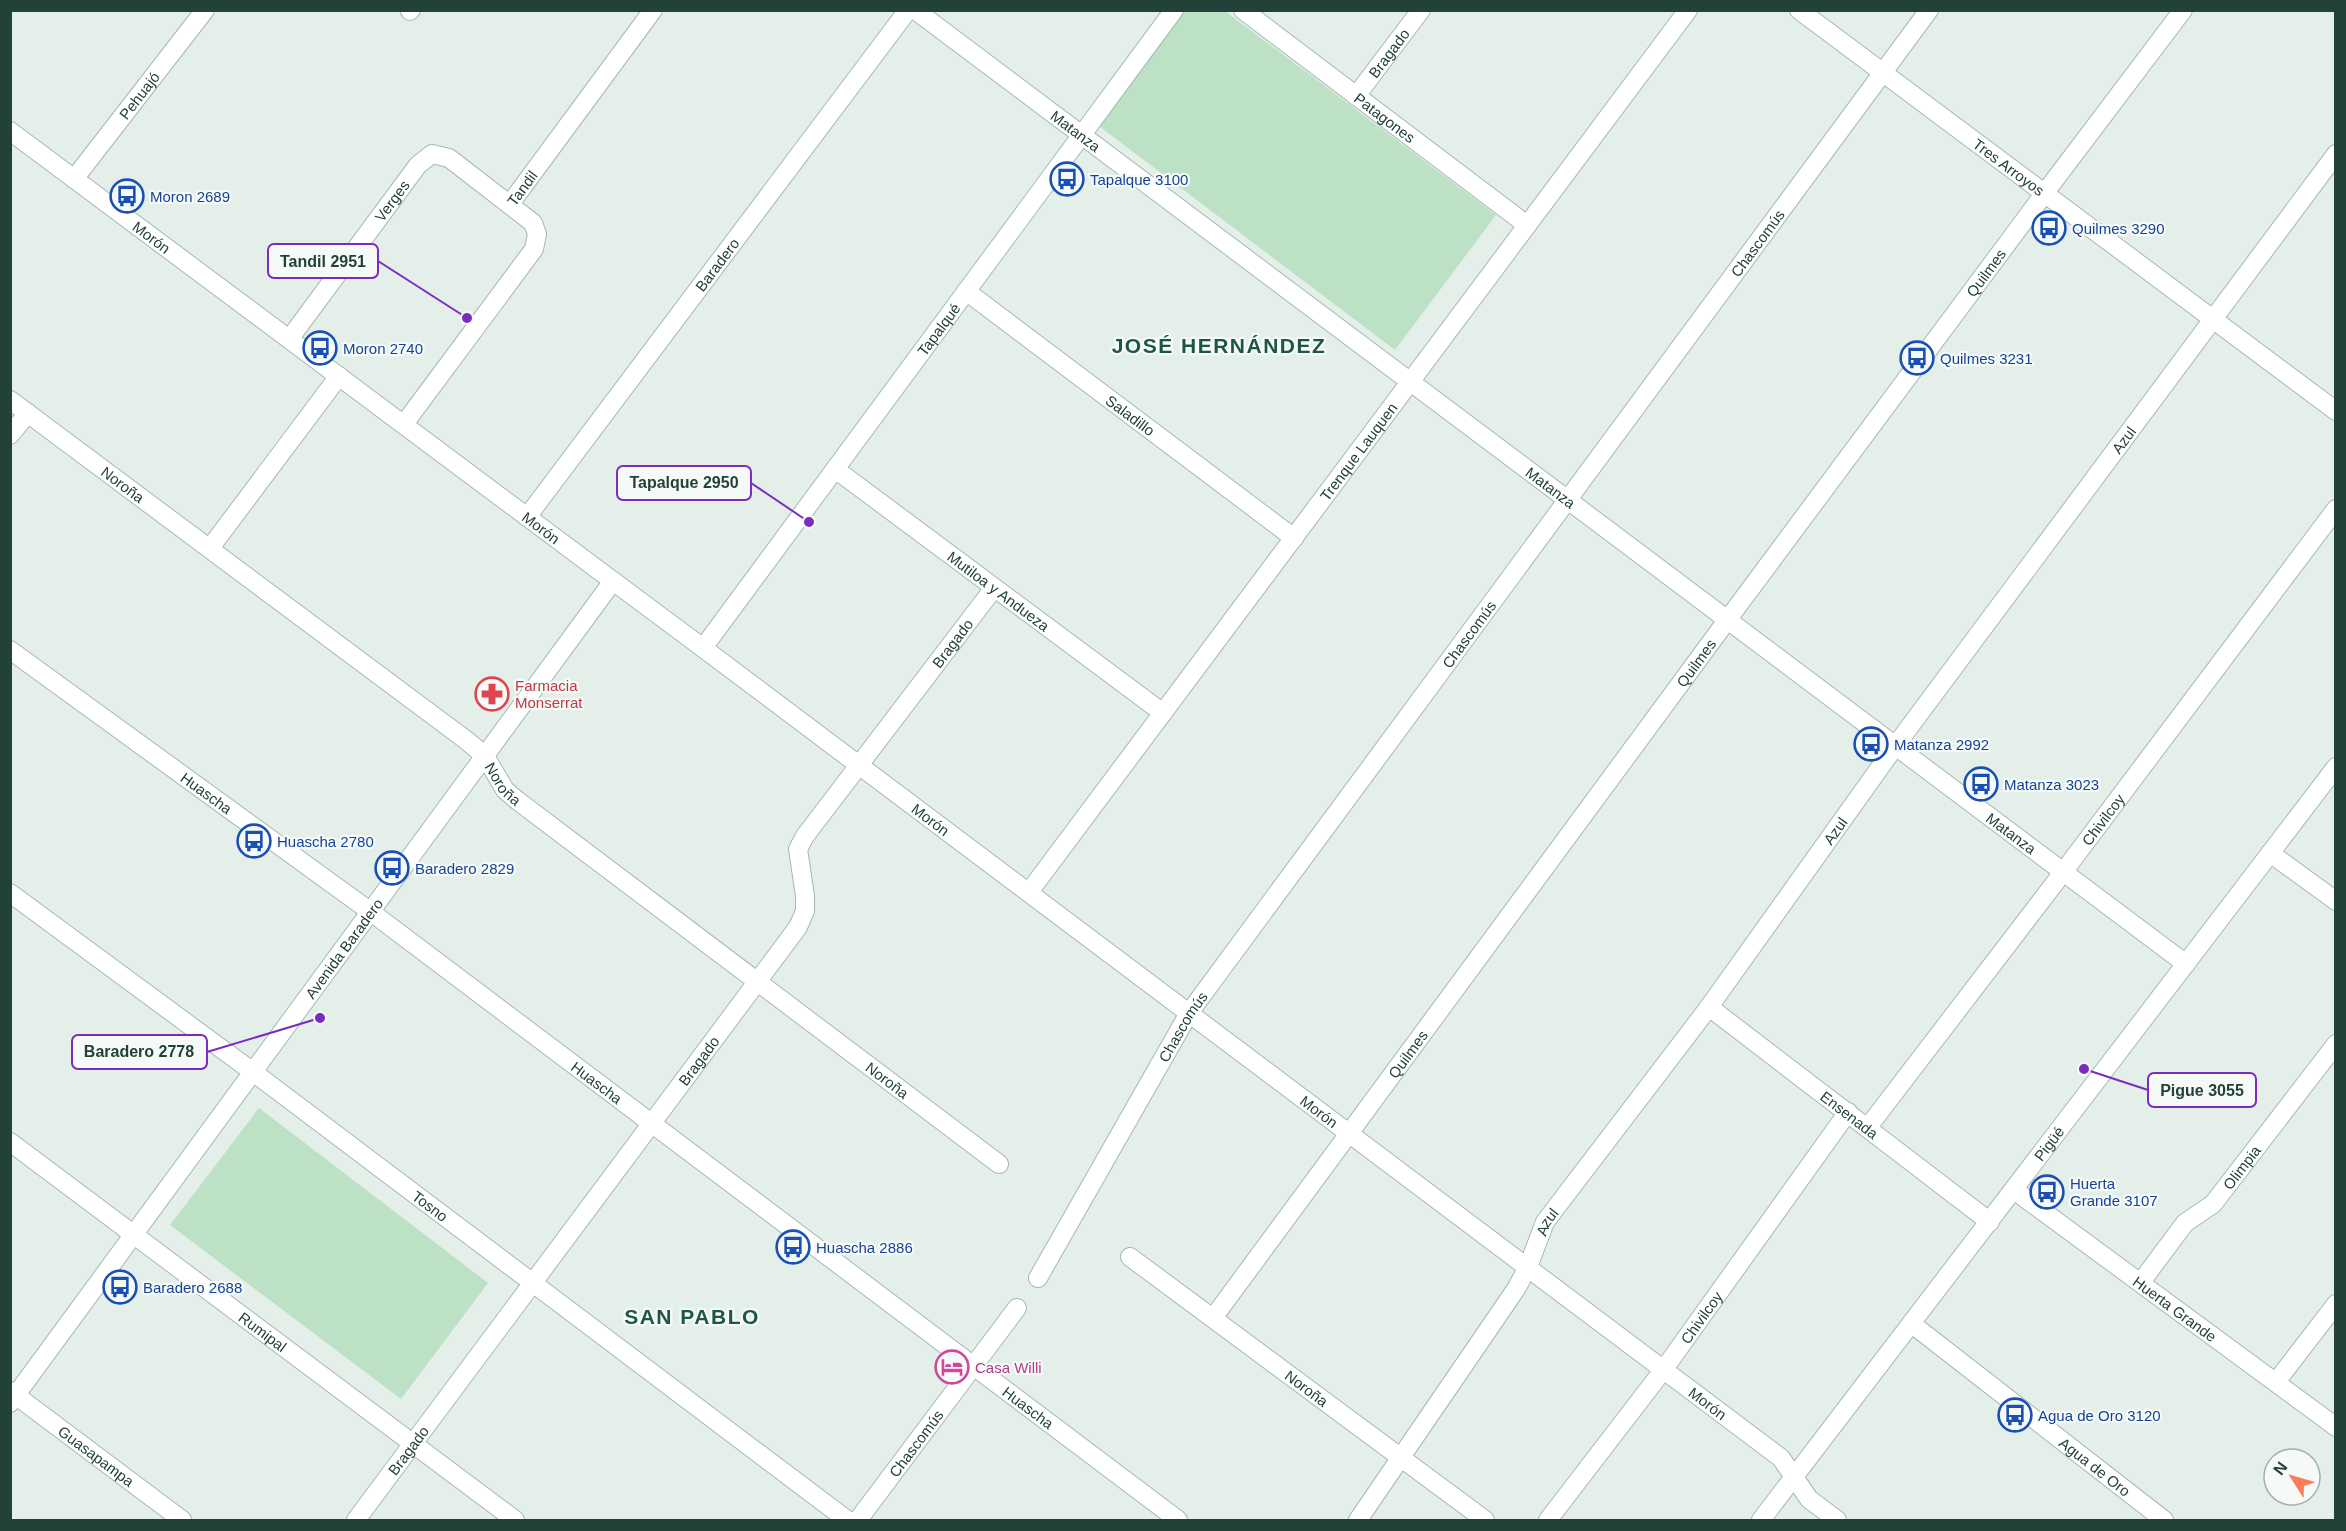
<svg xmlns="http://www.w3.org/2000/svg" width="2346" height="1531" font-family="Arial,sans-serif">
  <rect width="100%" height="100%" fill="#e4efea"/>
  <!-- green -->
  <path fill="#bce1c5" d="M1173 11H1225L1496 215 1395 350 1091 120Z
    M259 1108 488 1283 401 1399 170 1225Z"/>
  <g fill="none" stroke-linecap="round" stroke-linejoin="round">
    <defs>
      <g id="minor">
        <path id="s1" d="M915 10 2186 964"/>
        <path id="s2" d="M1243 10 1527 225"/>
        <path id="s3" d="M1799 10 2336 411"/>
        <path d="M410 11 411 10"/>
        <path id="s4" d="M1356 96 1421 10"/>
        <path id="s5" d="M10 131 613 581"/>
        <path id="s6" d="M74 179 205 10"/>
        <path id="s7" d="M510 204 653 10"/>
        <path id="s8" d="M966 291 1294 538"/>
        <path id="s9" d="M290 338 418 165 432 154 449 158 533 223 537 234 534 249 404 424"/>
        <path id="s10" d="M10 400 466 740 485 756 505 790 518 801 999 1164"/>
        <path d="M10 435 28 413"/>
        <path id="s11" d="M835 469 1163 713"/>
        <path id="s12" d="M527 517 908 10"/>
        <path d="M210 548 339 376"/>
        <path id="s13" d="M703 648 1781 1458 1809 1499 1837 1520"/>
        <path id="s14" d="M10 650 371 912 1178 1520"/>
        <path d="M2270 853 2336 901"/>
        <path id="s15" d="M1029 892 1688 10"/>
        <path id="s16" d="M10 893 253 1072 847 1520"/>
        <path id="s17" d="M1709 1007 1990 1222"/>
        <path id="s18" d="M1868 1127 2064 871 2336 509"/>
        <path id="s19" d="M10 1142 515 1520"/>
        <path id="s20" d="M2014 1190 2336 1427"/>
        <path id="s21" d="M1130 1257 1485 1520"/>
        <path id="s22" d="M1038 1278 1189 1013 1929 10"/>
        <path id="s23" d="M2141 1282 2185 1223 2213 1204 2336 1044"/>
        <path id="s24" d="M1213 1318 1728 619 2044 194 2183 10"/>
        <path id="s25" d="M1912 1324 2164 1520"/>
        <path d="M2276 1382 2336 1304"/>
        <path id="s26" d="M10 1391 182 1520"/>
        <path id="s27" d="M356 1520 798 927 805 911V896L798 849 805 836 994 588"/>
        <path id="s28" d="M858 1520 1017 1308"/>
        <path id="s29" d="M1358 1520 1516 1289 1528 1267 1545 1222 1709 1007 1896 745 2336 154"/>
        <path id="s30" d="M1548 1520 1664 1369 1848 1112"/>
        <path id="s31" d="M1761 1520 2336 767"/>
      </g>
      <g id="secondary">
        <path id="s32" d="M10 1403 613 581 703 648 1174 10"/>
      </g>
    </defs>
    <!-- minor casing -->
    <use href="#minor" stroke="#a6b8b1" stroke-width="20"/>
    <!-- secondary casing -->
    <use href="#secondary" stroke="#a2bbb2" stroke-width="20"/>
    <!-- minor -->
    <use href="#minor" stroke="#fff" stroke-width="18"/>
    <!-- secondary -->
    <use href="#secondary" stroke="#fff" stroke-width="18"/>
  </g>
  <!-- icons -->
  <defs>
    <symbol id="bus-ring" viewBox="-11 -11 22 22"><circle r="9.5" fill="#f5faf8" stroke="#1a4fb4" stroke-width="1.5"/><path d="M-5-6H5V4H4V6H2V4H-2V6H-4V4H-5ZM-3.5-4V0h7V-4ZM-3.5 1.2v1.5H-2V1.2ZM2 1.2v1.5H3.5V1.2Z" fill="#1a4fb4"/></symbol>
    <symbol id="pharmacy-ring" viewBox="-11 -11 22 22"><circle r="9.5" fill="#f5faf8" stroke="#e0444e" stroke-width="1.5"/><path d="M-2-6h4v4h4v4h-4v4h-4v-4h-4v-4h4Z" fill="#e0444e"/></symbol>
    <symbol id="hotel-ring" viewBox="-11 -11 22 22"><circle r="9.5" fill="#f5faf8" stroke="#d1479c" stroke-width="1.5"/><path d="M-6-4.5h1.5V1H6V5H4.5V3h-9V5H-6ZM-4 0a1.8 1.8 0 1 1 3.6 0ZM.5 0V-2.5h3Q6-2.5 6 0Z" fill="#d1479c"/></symbol>
  </defs>
  <g fill-rule="evenodd">
    <use href="#bus-ring" x="1048" y="160" width="38" height="38"/>
    <use href="#bus-ring" x="108" y="177" width="38" height="38"/>
    <use href="#bus-ring" x="2030" y="209" width="38" height="38"/>
    <use href="#bus-ring" x="301" y="329" width="38" height="38"/>
    <use href="#bus-ring" x="1898" y="339" width="38" height="38"/>
    <use href="#pharmacy-ring" x="473" y="675" width="38" height="38"/>
    <use href="#bus-ring" x="1852" y="725" width="38" height="38"/>
    <use href="#bus-ring" x="1962" y="765" width="38" height="38"/>
    <use href="#bus-ring" x="235" y="822" width="38" height="38"/>
    <use href="#bus-ring" x="373" y="849" width="38" height="38"/>
    <use href="#bus-ring" x="2028" y="1173" width="38" height="38"/>
    <use href="#bus-ring" x="774" y="1228" width="38" height="38"/>
    <use href="#bus-ring" x="101" y="1268" width="38" height="38"/>
    <use href="#hotel-ring" x="933" y="1348" width="38" height="38"/>
    <use href="#bus-ring" x="1996" y="1396" width="38" height="38"/>
  </g>
  <g text-anchor="middle" dominant-baseline="central" stroke-width="4.5" stroke-linejoin="round" paint-order="stroke">
    <!-- street labels -->
    <g font-size="15" fill="#224239" stroke="#f5faf8">
      <text stroke="none"><textPath href="#s4" startOffset="54">Bragado</textPath></text>
      <text stroke="none"><textPath href="#s6" startOffset="106">Pehuajó</textPath></text>
      <text stroke="none"><textPath href="#s2" startOffset="178">Patagones</textPath></text>
      <text stroke="none"><textPath href="#s1" startOffset="201">Matanza</textPath></text>
      <text stroke="none"><textPath href="#s3" startOffset="262">Tres Arroyos</textPath></text>
      <text stroke="none"><textPath href="#s7" startOffset="20">Tandil</textPath></text>
      <text stroke="none"><textPath href="#s9" startOffset="171">Verges</textPath></text>
      <text stroke="none"><textPath href="#s5" startOffset="177">Morón</textPath></text>
      <text stroke="none"><textPath href="#s22" startOffset="1262">Chascomús</textPath></text>
      <text stroke="none"><textPath href="#s12" startOffset="316">Baradero</textPath></text>
      <text stroke="none"><textPath href="#s24" startOffset="1300">Quilmes</textPath></text>
      <text stroke="none"><textPath href="#s32" startOffset="1528">Tapalqué</textPath></text>
      <text stroke="none"><textPath href="#s8" startOffset="206">Saladillo</textPath></text>
      <text stroke="none"><textPath href="#s29" startOffset="1326">Azul</textPath></text>
      <text stroke="none"><textPath href="#s15" startOffset="550">Trenque Lauquen</textPath></text>
      <text stroke="none"><textPath href="#s10" startOffset="141">Noroña</textPath></text>
      <text stroke="none"><textPath href="#s1" startOffset="795">Matanza</textPath></text>
      <text stroke="none"><textPath href="#s5" startOffset="663">Morón</textPath></text>
      <text stroke="none"><textPath href="#s11" startOffset="204">Mutiloa y Andueza</textPath></text>
      <text stroke="none"><textPath href="#s22" startOffset="776">Chascomús</textPath></text>
      <text stroke="none"><textPath href="#s27" startOffset="1077">Bragado</textPath></text>
      <text stroke="none"><textPath href="#s24" startOffset="814">Quilmes</textPath></text>
      <text stroke="none"><textPath href="#s10" startOffset="627">Noroña</textPath></text>
      <text stroke="none"><textPath href="#s14" startOffset="243">Huascha</textPath></text>
      <text stroke="none"><textPath href="#s13" startOffset="285">Morón</textPath></text>
      <text stroke="none"><textPath href="#s18" startOffset="387">Chivilcoy</textPath></text>
      <text stroke="none"><textPath href="#s29" startOffset="840">Azul</textPath></text>
      <text stroke="none"><textPath href="#s1" startOffset="1371">Matanza</textPath></text>
      <text stroke="none"><textPath href="#s32" startOffset="564">Avenida Baradero</textPath></text>
      <text stroke="none"><textPath href="#s22" startOffset="290">Chascomús</textPath></text>
      <text stroke="none"><textPath href="#s24" startOffset="328">Quilmes</textPath></text>
      <text stroke="none"><textPath href="#s27" startOffset="573">Bragado</textPath></text>
      <text stroke="none"><textPath href="#s10" startOffset="1113">Noroña</textPath></text>
      <text stroke="none"><textPath href="#s14" startOffset="729">Huascha</textPath></text>
      <text stroke="none"><textPath href="#s13" startOffset="771">Morón</textPath></text>
      <text stroke="none"><textPath href="#s17" startOffset="177">Ensenada</textPath></text>
      <text stroke="none"><textPath href="#s31" startOffset="474">Pigüé</textPath></text>
      <text stroke="none"><textPath href="#s23" startOffset="154">Olimpia</textPath></text>
      <text stroke="none"><textPath href="#s16" startOffset="524">Tosno</textPath></text>
      <text stroke="none"><textPath href="#s29" startOffset="354">Azul</textPath></text>
      <text stroke="none"><textPath href="#s20" startOffset="200">Huerta Grande</textPath></text>
      <text stroke="none"><textPath href="#s30" startOffset="254">Chivilcoy</textPath></text>
      <text stroke="none"><textPath href="#s19" startOffset="316">Rumipal</textPath></text>
      <text stroke="none"><textPath href="#s21" startOffset="220">Noroña</textPath></text>
      <text stroke="none"><textPath href="#s13" startOffset="1257">Morón</textPath></text>
      <text stroke="none"><textPath href="#s14" startOffset="1269">Huascha</textPath></text>
      <text stroke="none"><textPath href="#s28" startOffset="96">Chascomús</textPath></text>
      <text stroke="none"><textPath href="#s27" startOffset="87">Bragado</textPath></text>
      <text stroke="none"><textPath href="#s26" startOffset="108">Guasapampa</textPath></text>
      <text stroke="none"><textPath href="#s25" startOffset="232">Agua de Oro</textPath></text>
    </g>
    <!-- transit labels -->
    <g font-size="15" fill="#164399" stroke="#f5faf8" text-anchor="start">
      <text x="1090" y="179">Tapalque 3100</text>
      <text x="150" y="196">Moron 2689</text>
      <text x="2072" y="228">Quilmes 3290</text>
      <text x="343" y="348">Moron 2740</text>
      <text x="1940" y="358">Quilmes 3231</text>
      <text x="1894" y="744">Matanza 2992</text>
      <text x="2004" y="784">Matanza 3023</text>
      <text x="277" y="841">Huascha 2780</text>
      <text x="415" y="868">Baradero 2829</text>
      <text x="2070" y="1183">Huerta<tspan x="2070" dy="17">Grande 3107</tspan></text>
      <text x="816" y="1247">Huascha 2886</text>
      <text x="143" y="1287">Baradero 2688</text>
      <text x="2038" y="1415">Agua de Oro 3120</text>
    </g>
    <!-- health labels -->
    <g font-size="15" fill="#be3a42" stroke="#f5faf8" text-anchor="start">
      <text x="515" y="685">Farmacia<tspan x="515" dy="17">Monserrat</tspan></text>
    </g>
    <!-- hotel labels -->
    <g font-size="15" fill="#b23c85" stroke="#f5faf8" text-anchor="start">
      <text x="975" y="1367">Casa Willi</text>
    </g>
    <!-- district labels -->
    <g font-size="21" font-weight="bold" letter-spacing="1.5" fill="#1c5647" stroke="#f5faf8">
      <text x="1219" y="345">JOSÉ HERNÁNDEZ</text>
      <text x="692" y="1316">SAN PABLO</text>
    </g>
  </g>
  <!-- callouts -->
  <path fill="none" stroke="#7b2cbf" stroke-width="2" d="M467 318L378 261M809 522L751 483M320 1018L207 1052M2084 1069L2148 1090"/>
  <g fill="#7b2cbf" stroke="#f5faf8" stroke-width="2">
    <circle cx="467" cy="318" r="6"/>
    <circle cx="809" cy="522" r="6"/>
    <circle cx="320" cy="1018" r="6"/>
    <circle cx="2084" cy="1069" r="6"/>
  </g>
  <g fill="#f5faf8" stroke="#7b2cbf" stroke-width="2">
    <rect x="268" y="244" width="110" height="34" rx="6"/>
    <rect x="617" y="466" width="134" height="34" rx="6"/>
    <rect x="72" y="1035" width="135" height="34" rx="6"/>
    <rect x="2148" y="1073" width="108" height="34" rx="6"/>
  </g>
  <g font-size="16" text-anchor="middle" font-weight="bold" fill="#224239">
    <text x="323" y="267">Tandil 2951</text>
    <text x="684" y="488">Tapalque 2950</text>
    <text x="139" y="1057">Baradero 2778</text>
    <text x="2202" y="1096">Pigue 3055</text>
  </g>
  <!-- border -->
  <rect width="2346" height="1531" fill="none" stroke="#224239" stroke-width="24"/>
  <!-- north arrow -->
  <g transform="translate(2292 1477) rotate(307)"><circle r="28" fill="#f5faf8" stroke="#a1b0ac" stroke-width="1.5"/>
  <path d="M0-4.5L10 22L0 15L-10 22Z" fill="#fb7c56"/>
  <text y="-9" font-size="16" font-weight="bold" text-anchor="middle" fill="#224239">N</text>
  </g>
</svg>
